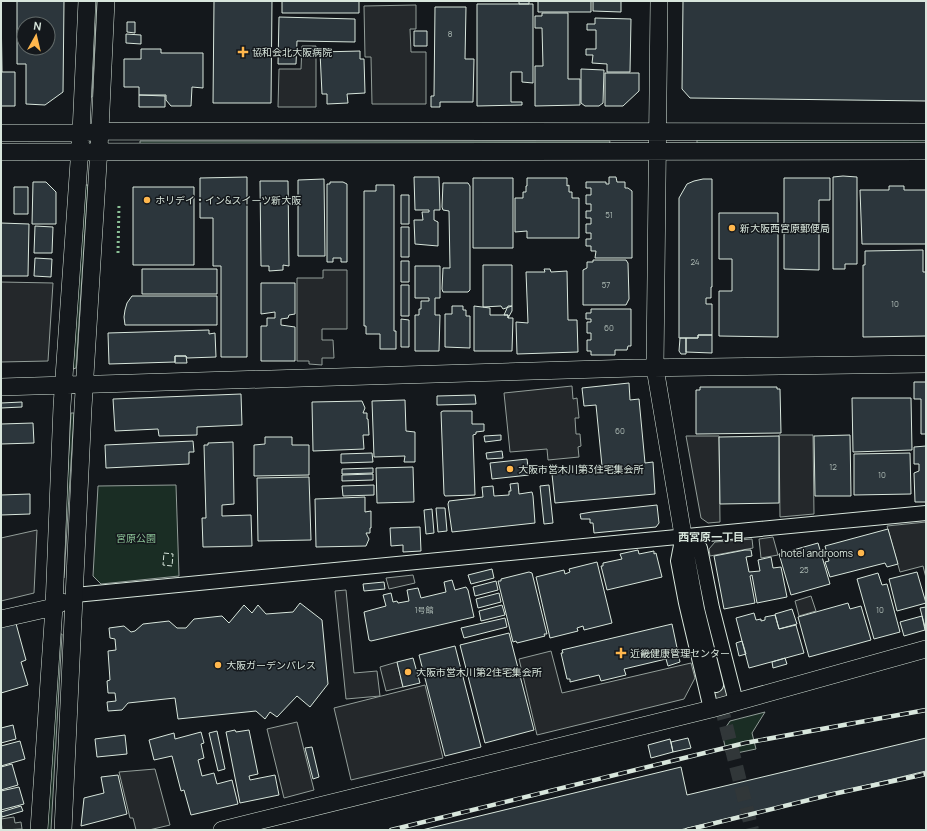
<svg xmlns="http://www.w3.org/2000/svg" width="927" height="831" font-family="Manrope,'Noto Sans JP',sans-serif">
  <rect width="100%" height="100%" fill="#14181c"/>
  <!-- green -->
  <path fill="#1a2d24" stroke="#939e99" d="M94 1H97L92 97H89Z
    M697 140H926V143H697Z
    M140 141H610L609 145H140Z
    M84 185H88L76 368 73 369Z
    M71 413H74L64 578H62Z
    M176 485 179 576 101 584 93 576 98 486Z
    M58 634H62L51 830H47Z
    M765 712 752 733 756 749 727 755 722 733 730 721Z"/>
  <!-- parking -->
  <path fill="#24282b" stroke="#939e99" d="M416 5V29H410L411 52H426V104H372L371 57H365L364 6Z
    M302 46H316V107H278L279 69H301Z
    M323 270H347V329H322V340H333L334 358H322V365L309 364V361H297V278H323Z
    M1 282 53 283 48 361 1 362Z
    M572 386 573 399 577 398 579 418H575L576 434H580L581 446 578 447 579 457 548 460 547 449 510 452 504 393Z
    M779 435H813L814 514 780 517Z
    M686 436H719L720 522 708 523 701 518Z
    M926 522V578L923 566 900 572 887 526Z
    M37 530 34 593 1 601V538Z
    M773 537 778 555 761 558 759 539Z
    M752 539 753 548 710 556 709 549 715 542Z
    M413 575 415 583 389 589 386 578Z
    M346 590 354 673 377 671 380 696 346 699 335 591Z
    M811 596 816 611 799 616 795 601Z
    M551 651 562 693 691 663 695 678 684 699 537 735 519 659Z
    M397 662 403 687 386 691 380 667Z
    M425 685 443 758 351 780 334 708Z
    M297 722 314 790 284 798 267 729Z
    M155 769 170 825 149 830H136L133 818H130L119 772Z
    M14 817 15 823 21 822 22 829 2 830 1 819Z"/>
  <!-- building -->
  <path fill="#2c363c" stroke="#d8e6dc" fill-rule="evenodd" d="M17 1H64L63 92 45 105 26 104V64H17ZM24 24H48V48H24Z
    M214 1H272L271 103H213Z
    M282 1H359V13H282Z
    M519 1H529V4H519Z
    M538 1H591V12H538Z
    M593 1H621V12L593 11Z
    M683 1H926V101L690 98 682 89Z
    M1 4 2 72H15V106H1Z
    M477 4H533V83L522 82V72H511V102H522V105L477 106Z
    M435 7H466L465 59H474L473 102H440V107H431V96H434Z
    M542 13H568V79H580V105L535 106V66H543L542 28H535V16H542Z
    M279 17 355 19V42L297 41 296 64H278Z
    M595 18 631 19 630 72H607V64L592 63 593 55H586V49H596V30H587V24H595Z
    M127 22H135V33L127 32Z
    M414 31H427V46H414Z
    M126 34 141 35V44L126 43Z
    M141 49H161V53H203V88L192 87 191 106H171L166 100V95H139V87H124V59H141Z
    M360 51V59H364L365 93 347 94 348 103 327 104V94H322L320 52Z
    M581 69 604 70 603 103 599 106H585L581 103Z
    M605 73H639V91L623 106H605Z
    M139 95 165 96V107H139Z
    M843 176 857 177V264H845V269H833V177Z
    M247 177V357H221V266H213V218H200V178Z
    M414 177H439L440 210H434V220L438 222V246L415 244 414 220H423L422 212H429V210H415Z
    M609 177H616L617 182H625V188H628L632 191V258H595L596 251H591V246H586V239H591V233H586V224H591V218H586V211H591V204H586V195H591V188H586V182H606V184H609Z
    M473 178H513V248H473Z
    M527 178H567V186L569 185V192H572V198H579V238H527V231L515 232V198H523V192H526V186H527Z
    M784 178H830V200H819V270L784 269Z
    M324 179 325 256H298V180Z
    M703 179H712V287H711V298H706V304H712V335H698V338H679V198L687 184 694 181Z
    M260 181H288L289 266 283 265V270L269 271V266H261Z
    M33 182H46L56 192V224H32Z
    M330 182H343L347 184V262H341V258H333V262H327V184H330Z
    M443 183H468L470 186V290L468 292H443L442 289 443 268H450L449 211 443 210 442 207Z
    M376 185H394V331H396V349H380V334H366V326H364V191H376Z
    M889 186H904V190H926V244H862L860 190H889Z
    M14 187H28V214H14Z
    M133 187H194V265H133Z
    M401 195H409V224H401Z
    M719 213H778V337L719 336V291H732V259H719Z
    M1 223 29 224 28 276H1Z
    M35 226 53 227 52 253H34Z
    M401 227H409V257H401Z
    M923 250V272H926V336L863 337V265H865V251Z
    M35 258 52 259 51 277 34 276Z
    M593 260H626L628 263 629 299 626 305H583V270L587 268V262H593Z
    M401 261H409V282H401Z
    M483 265H512V306L503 309 501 306 483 307Z
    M415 266H440V298H435V315H440L439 351H415V315H419V309H421V301H429V298H415Z
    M142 269H217V294H142Z
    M544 269H550L551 272 567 271 568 320H577L578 352 517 354 516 322 528 323 526 272H545Z
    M261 283H295V314L289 315 288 318 281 319V325L295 327V361H261V326H267V318H275V312L261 314Z
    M401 285H409V316H401Z
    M132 296H217V325H125L124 317 125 310 127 303Z
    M452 306H463V310H466V316H470V348L445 347V314H452Z
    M474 306 490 308V315H508V318H513L512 351H474Z
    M508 306H512V311L508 318V315H504Z
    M591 309H631V346H628L627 350H615V355H591V351H587V340H591V333H587V322H591V319H586V313H591Z
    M401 319 409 320V347H401Z
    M209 330V334L215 333 216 357 187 358 186 356H175V362L109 364 108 333Z
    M698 335H712V353L686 352V338H698Z
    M680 338H686V354H681L679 351Z
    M175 356H186L187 363H175Z
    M914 382H926V434H921V399H914Z
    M629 383 630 400 639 399 645 463 653 462 655 494 555 503 552 474H558V470L564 469 602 466 596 405 584 406 582 388Z
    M700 387H777V389H780L781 433 696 434V390H700Z
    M241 394 242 425 197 427V435L159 436 158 429 115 431 113 399Z
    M475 395 476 404 437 405V396Z
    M852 398H911L912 450 853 452Z
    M405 400 406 431 415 432V462H404L405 456 374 457 372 401Z
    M362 401 365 408 363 413H367V419H368L369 435H363L364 449 313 451 312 402Z
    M22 402V407L1 408V403Z
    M443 411H472V424H484V431L476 432V434L473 435 475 495 445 496 444 494 441 412Z
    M33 423 34 443 1 444V424Z
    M501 435V440L485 442 484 436Z
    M850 435 851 496H815L814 436Z
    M779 436V503L720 504 719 437Z
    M265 437H292V445H309V475L254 476V445L265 444Z
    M193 441 194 452H189V464L106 468 105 445Z
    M233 442 234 504 222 505V516L251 515 252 546 203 547 202 518H206L204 445H208V443Z
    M926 446V502H915L914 473 919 471V464H914V447Z
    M502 451 503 458 487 459 486 453Z
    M372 453 373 462 341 463V454Z
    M910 453 911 494 854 495V454Z
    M527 459 529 475 492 479 490 463Z
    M413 467 414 502 377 503 376 468Z
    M373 468V473L342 474V469Z
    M373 474V480L342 481V475Z
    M309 477 311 540 258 541 257 478Z
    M518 483 519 494 532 492 533 496 535 523 452 532 448 504 449 501 483 497 482 487 493 486 494 496 509 495V491H511L510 484Z
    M374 485V495L343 496 342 486Z
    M549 485 553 523 544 524 540 486Z
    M30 494V514L1 515V495Z
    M365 497V512L371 511V528H370V533H366L369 539 366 546 316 547 315 499Z
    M657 505 659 523 656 527 594 533 593 523H590V519H581L580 514 592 512Z
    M436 508H445L447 531 438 532Z
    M432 509 434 533 426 534 424 510Z
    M420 527 421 551 403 552V545L391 546 390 528Z
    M888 529 898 564 887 567 885 563 830 577 825 562 829 561 825 546Z
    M818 543 830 584 791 595 779 554Z
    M638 550 639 554 654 551V554L656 553 662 577 607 590 601 566H603V563L622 559 620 554Z
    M745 550H751L752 556 746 557 749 572 760 571 758 560 771 557 773 568 781 567 787 597 757 603 752 575 750 576 755 603 724 609 714 556Z
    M597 562 612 623 584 630 583 626 577 628 578 631 550 638 536 577 564 570 565 574 570 572 569 569Z
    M492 569 494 578 471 584 468 575Z
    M529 572 532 573 547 634H544L545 636 517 643 516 641 513 642 498 581H501V579Z
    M917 572 926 603 897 611 889 579Z
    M878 573 882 585 887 584 900 632 874 639 857 579Z
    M452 580 455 590 466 587 468 590 474 617 371 641 369 640 364 612 386 606 383 595 391 593 393 602 397 601 398 603 409 601 407 590 418 588 421 598 446 592 444 582Z
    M496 581 498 590 475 596 473 587Z
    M384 582 385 589 364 591 363 584Z
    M499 593 501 602 478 608 476 599Z
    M300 603 322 620 328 684 310 707 297 696 277 717 270 712 265 719 256 711 178 719 175 698 128 703 122 710 108 711 107 702 116 701 115 693H108L107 681 110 680 108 651 116 650 115 639 110 638 109 628 124 626 131 632 135 631 143 624 169 621 177 628H186L194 619 222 616 229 623 244 605 252 613 258 605 266 614 293 612Z
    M848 603 850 609 861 606 871 640 809 657 798 617Z
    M502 605 505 615 481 621 479 611Z
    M926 607V631L920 608Z
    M792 609 797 624 779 629 775 614Z
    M754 613 756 620 761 619V621L765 620V617L775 615 779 629 796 625 804 653 749 668 736 618Z
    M922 616 925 630 904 636 900 622Z
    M505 618 507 627 464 638 461 628Z
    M15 620 26 660 21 662 28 685 1 693V624Z
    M672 624 680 662 668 666 666 659 624 669 626 675 601 681 599 675 570 682V679H567L561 653H563L562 650Z
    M509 633 534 730 485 743 460 645Z
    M742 641 746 654 739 656 736 643Z
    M455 646 481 747 445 756 419 655Z
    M413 658 420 683 403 687 397 662Z
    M785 658 787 664 773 668 772 662Z
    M13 725 16 739 1 743V728Z
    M235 730 236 732 249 730 258 774 249 776 250 780 275 775 279 795 240 803 226 732Z
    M217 731 225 769 218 771 209 733Z
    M201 732 204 743 201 744 204 758 198 760 202 776 214 773 217 784 232 780 238 804 191 815 184 790 181 791 172 756 154 760 149 740 174 733 175 739Z
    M125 735 127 754 97 757 95 739Z
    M688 738 691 748 673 752 671 742Z
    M926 738V771L680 830H422L681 767 687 795Z
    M670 739 673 752 651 758 648 745Z
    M20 741 25 759 1 766V746Z
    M312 747 319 777 313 779 305 748Z
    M12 764 18 785 1 790V767Z
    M118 775 127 814 81 826 84 798 104 793 101 777Z
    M19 787 24 804 1 810V791Z
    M21 806 23 811 2 817 1 812Z"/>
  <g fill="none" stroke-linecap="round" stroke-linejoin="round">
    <!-- minor-tunnel -->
    <path stroke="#313739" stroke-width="14" stroke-dasharray="14 7" stroke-linecap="butt" d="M716 685 752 830"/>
    <defs>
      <path id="minor" d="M683 535 700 548 712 608 736 702
        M683 535 678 561 686 603 711 709
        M685 543 697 609 716 685
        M75 595 926 513"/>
      <path id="tertiary" d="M659 1 655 368 683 535
        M1 133H81L100 131 926 132
        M1 152 926 151
        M1 387 635 368 926 364
        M1 619 54 607 62 602
        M39 830 54 607 62 406 81 133 87 1
        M63 830 83 408 100 131 106 1
        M222 830 711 709 926 649"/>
    </defs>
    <!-- minor casing -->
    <use href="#minor" stroke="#d8e6dc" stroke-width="16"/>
    <!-- tertiary casing -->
    <use href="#tertiary" stroke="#d8e6dc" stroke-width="18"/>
    <!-- minor -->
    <use href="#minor" stroke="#14181c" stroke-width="14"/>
    <!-- tertiary -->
    <use href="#tertiary" stroke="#14181c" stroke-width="17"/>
    <defs>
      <path id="rail" d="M391 830 745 743 926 710
        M687 830 833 794 926 774"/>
    </defs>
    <!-- rail casing -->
    <use href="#rail" stroke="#d8e6dc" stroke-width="4.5"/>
    <!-- rail -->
    <use href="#rail" stroke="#14181c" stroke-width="3" stroke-dasharray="9" stroke-linecap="butt"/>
    <!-- hedge -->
    <path stroke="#8ac095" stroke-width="3" stroke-dasharray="2 3" stroke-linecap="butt" d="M118 253 119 204"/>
    <!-- fence -->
    <path stroke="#d8e6dc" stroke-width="1" stroke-dasharray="5 2" stroke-linecap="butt" d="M164 553 173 554 172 566 163 565Z"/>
  </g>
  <!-- markers -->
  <g fill="#ffb74d" stroke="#14181c" stroke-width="1.5">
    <path d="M241 46h4v4h4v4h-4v4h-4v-4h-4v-4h4z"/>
    <circle cx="147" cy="200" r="4"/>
    <circle cx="732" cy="228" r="4"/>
    <circle cx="510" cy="469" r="4"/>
    <circle cx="861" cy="553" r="4"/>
    <path d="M619 647h4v4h4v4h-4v4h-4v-4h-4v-4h4z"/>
    <circle cx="218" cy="665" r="4"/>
    <circle cx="408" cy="672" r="4"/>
  </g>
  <g text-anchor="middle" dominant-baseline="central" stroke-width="3" stroke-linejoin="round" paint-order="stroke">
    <!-- number labels -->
    <g font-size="8" fill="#adbab4">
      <text x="450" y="33">8</text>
      <text x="609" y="214">51</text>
      <text x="695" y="261">24</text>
      <text x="606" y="284">57</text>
      <text x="895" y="303">10</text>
      <text x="609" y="327">60</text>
      <text x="620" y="430">60</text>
      <text x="833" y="466">12</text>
      <text x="882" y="474">10</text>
      <text x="804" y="569">25</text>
      <text x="424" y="609">1号館</text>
      <text x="880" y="609">10</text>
    </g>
    <!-- poi labels -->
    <g font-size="10" fill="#d8e6dc" stroke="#14181c" text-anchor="start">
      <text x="252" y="52">協和会北大阪病院</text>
      <text x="155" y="200">ホリデイ・イン&amp;スイーツ新大阪</text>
      <text x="740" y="228">新大阪西宮原郵便局</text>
      <text x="518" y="469">大阪市営木川第3住宅集会所</text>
      <text x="853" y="553" text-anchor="end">hotel androoms</text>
      <text x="630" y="653">近畿健康管理センター</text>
      <text x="226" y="665">大阪ガーデンパレス</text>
      <text x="416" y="672">大阪市営木川第2住宅集会所</text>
    </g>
    <!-- park labels -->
    <g font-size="10" fill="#8ac095" stroke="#14181c">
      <text x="136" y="538">宮原公園</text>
    </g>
    <!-- neighbourhood labels -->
    <g font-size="11" font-weight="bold" fill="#d8e6dc" stroke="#14181c">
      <text x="711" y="536">西宮原一丁目</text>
    </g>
  </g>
  <!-- border -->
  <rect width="927" height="831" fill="none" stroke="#d8e6dc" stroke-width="4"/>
  <!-- north arrow -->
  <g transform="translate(36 36) rotate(8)"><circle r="19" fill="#14181c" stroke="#626a69"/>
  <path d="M0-3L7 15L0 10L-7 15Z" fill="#ffb74d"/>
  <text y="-6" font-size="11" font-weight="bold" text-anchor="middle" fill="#d8e6dc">N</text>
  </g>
</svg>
